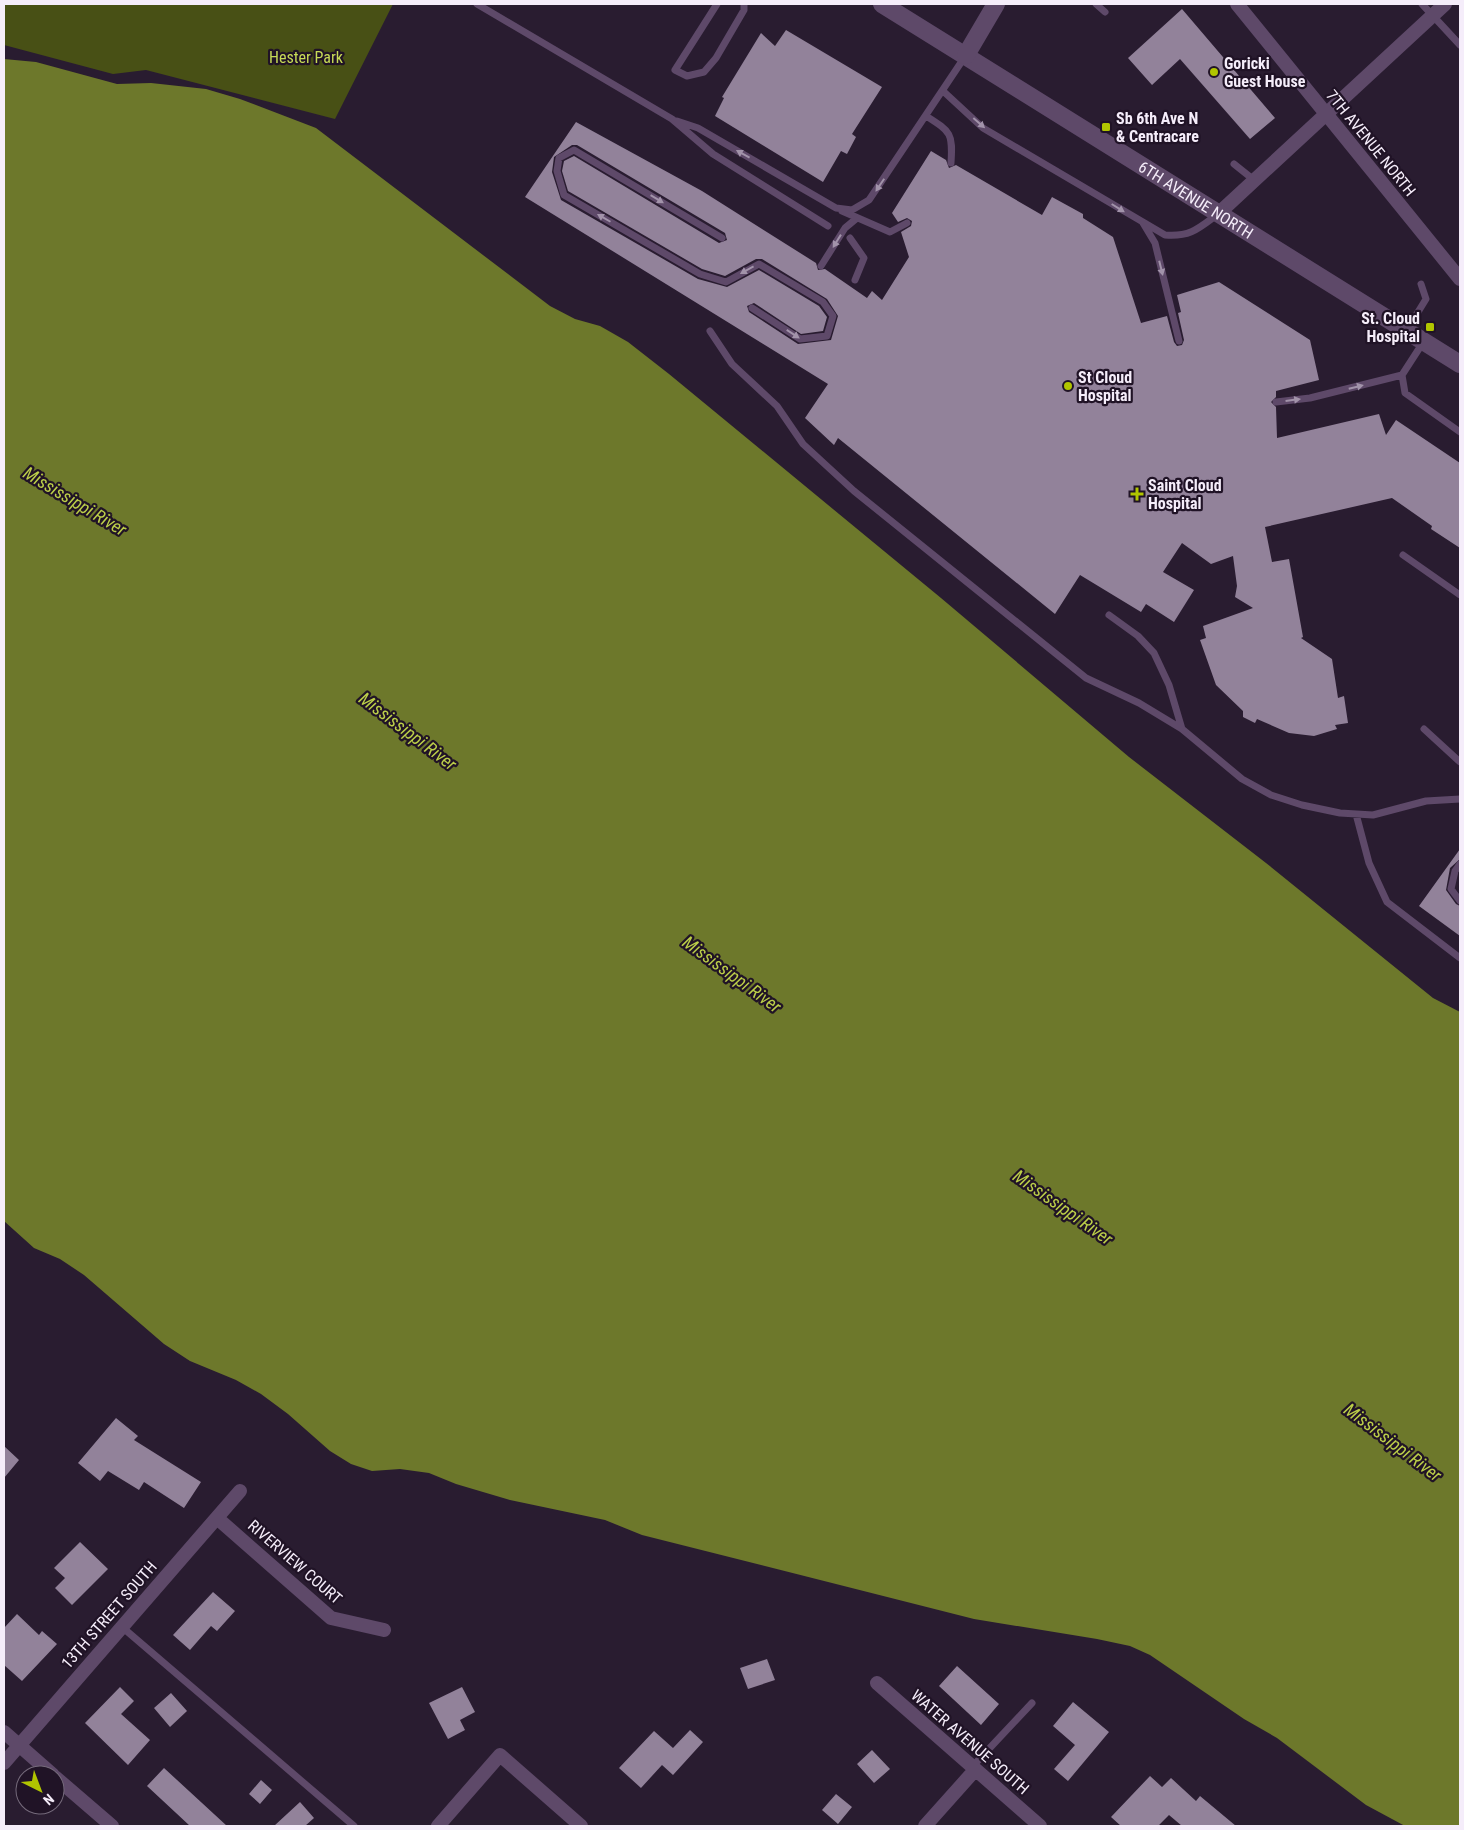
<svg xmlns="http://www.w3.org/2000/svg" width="1464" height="1830" font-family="'Roboto Condensed',sans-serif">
  <rect width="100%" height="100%" fill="#291c30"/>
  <!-- green -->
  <path fill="#485015" d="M4 4H393L335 119 146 70 113 74 4 45Z"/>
  <!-- water -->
  <path fill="#6d782b" d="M4 59 36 62 117 84 151 83 206 89 240 99 316 128 550 306 575 319 600 326 628 342 669 374 941 598 1129 757 1266 863 1433 998 1460 1012V1826H1405L1366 1805 1277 1738 1244 1719 1150 1655 1130 1646 1097 1639 974 1619 642 1535 605 1520 510 1500 456 1484 429 1473 400 1469 372 1471 351 1464 330 1451 288 1414 261 1394 236 1380 190 1361 164 1344 84 1275 60 1259 34 1248 4 1221Z"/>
  <!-- building -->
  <path fill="#92829a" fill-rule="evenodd" d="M1182 9 1275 118 1250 139 1180 59 1152 85 1128 58Z
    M786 30 882 87 852 134 856 137 847 154 841 151 823 182 715 116 724 98 722 97 761 33 775 46Z
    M576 122 702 191 816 263 818 270 825 269 867 298 872 291 882 300 909 257 901 232 911 226 912 221 907 218 898 222 892 213 931 151 946 160 949 168 956 165 1042 215 1052 197 1083 214V218L1113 237 1141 323 1167 316 1174 342 1177 346 1182 345 1184 340 1178 313 1181 312 1177 295 1219 282 1310 340 1319 380 1276 391V397L1271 402 1276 407 1277 438 1379 414 1386 435 1396 420 1460 463V548L1431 529 1432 526 1392 498 1265 527 1272 562 1289 559 1303 637 1301 638 1332 659 1338 698 1344 696 1348 723 1335 725 1337 729 1314 736 1289 733 1257 719 1255 723 1243 717V711L1216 685 1200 640 1206 638 1203 626 1253 608 1235 597 1237 586 1233 556 1211 564 1182 543 1163 572 1194 590 1174 622 1146 604 1141 612 1080 575 1055 614 838 438 834 445 805 418 828 384 525 197ZM572 145H577L725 233 727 240 719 243 574 156 564 161 562 171 568 191 702 269 725 276 756 259H762L827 299 838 316 831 340 798 344 749 312 747 306 754 303 801 334 823 331 827 317 819 306 759 270 727 287 698 279 561 200 552 172 554 157Z
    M1460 849V859L1450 868 1446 890 1456 904 1460 906V936L1419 906Z
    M116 1418 138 1436 134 1440 201 1482 184 1508 144 1482 139 1490 108 1471 100 1481 78 1463Z
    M4 1446 19 1460 4 1478Z
    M80 1542 108 1569 72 1605 55 1588 65 1578 54 1568Z
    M213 1592 235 1611 217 1631 211 1626 190 1650 173 1635Z
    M17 1614 39 1635 42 1631 57 1644 22 1681 4 1665V1628Z
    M767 1659 775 1680 748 1689 740 1668Z
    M957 1666 999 1704 981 1725 939 1686Z
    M120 1687 134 1701 121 1714 150 1740 128 1765 85 1723Z
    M462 1687 475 1712 460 1720 465 1730 448 1739 429 1703Z
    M171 1693 187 1711 170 1727 154 1708Z
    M1073 1702 1109 1732 1068 1781 1054 1769 1075 1745 1053 1726Z
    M690 1730 703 1742 673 1775 662 1765 641 1788 619 1768 654 1731 673 1748Z
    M872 1750 890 1769 874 1783 857 1764Z
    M164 1768 227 1826H190L147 1786Z
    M1150 1776 1162 1787 1171 1778 1196 1801 1200 1796 1236 1826H1182L1169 1815 1158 1826H1121L1111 1817Z
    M261 1780 272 1790 260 1804 249 1794Z
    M836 1794 852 1807 838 1824 822 1810Z
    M300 1802 314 1818 305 1826H274Z"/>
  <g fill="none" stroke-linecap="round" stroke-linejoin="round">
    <!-- service -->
    <path stroke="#5e4969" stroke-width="7" d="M477 4 672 119 713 154 828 226
      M717 4 675 70 687 76 704 72 716 58 744 10V4
      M1096 4 1105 12
      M1422 4 1460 45
      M943 91 983 128 1165 235C1190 237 1198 229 1218 214
      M926 116C951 132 953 133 951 163
      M677 121 698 128 836 208 852 210 869 200 966 55
      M1234 164 1254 180
      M842 211 890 232 907 223
      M1143 223 1155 243 1179 341
      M722 238 574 150 559 158 557 171 564 195 700 274 726 282 759 264 823 302 833 316 827 336 800 339 752 308
      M850 238 864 258 855 280
      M821 266 845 228 857 218
      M1407 330 1426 299 1421 284
      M710 331 732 364 777 406 803 444 854 491 1086 678 1139 703 1182 729
      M1402 375 1405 393 1460 432
      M1276 402 1310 398 1402 375 1424 341
      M1403 555 1460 595
      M1109 615 1138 636 1154 653 1169 685 1182 729 1242 779 1271 795 1302 805 1340 813 1373 815 1426 801 1460 799
      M1424 729 1460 762
      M1356 814 1369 863 1387 902 1460 958
      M1460 864 1455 871 1451 889 1460 901
      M122 1627 354 1826
      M972 1767 1032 1703"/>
    <!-- minor -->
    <path stroke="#5e4969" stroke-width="14" d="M1237 4 1460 279
      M1218 214 1445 4
      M217 1518 331 1618 384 1630
      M877 1683 1040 1826
      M4 1732 53 1775
      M4 1763 240 1491
      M55 1777 112 1826
      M438 1826 500 1755 581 1826
      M925 1826 975 1770"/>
    <!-- tertiary -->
    <g stroke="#5e4969" stroke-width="18">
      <path id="s1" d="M882 4 1460 364"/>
      <path d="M966 55 996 4"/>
    </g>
  </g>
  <!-- one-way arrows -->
  <defs><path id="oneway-solid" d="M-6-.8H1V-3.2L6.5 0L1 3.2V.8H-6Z" transform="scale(1.25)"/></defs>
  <g fill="#a293aa">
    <use href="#oneway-solid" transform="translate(979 123) rotate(41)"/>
    <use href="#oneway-solid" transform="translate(743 154) rotate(-151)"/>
    <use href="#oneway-solid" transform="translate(880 185) rotate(124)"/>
    <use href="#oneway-solid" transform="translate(657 199) rotate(31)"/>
    <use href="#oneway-solid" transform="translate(1118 208) rotate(32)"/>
    <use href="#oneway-solid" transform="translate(604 218) rotate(-150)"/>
    <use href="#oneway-solid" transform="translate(837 241) rotate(122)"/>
    <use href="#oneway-solid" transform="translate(1161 268) rotate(76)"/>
    <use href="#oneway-solid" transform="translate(747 270) rotate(151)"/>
    <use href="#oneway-solid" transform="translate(793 334) rotate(33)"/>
    <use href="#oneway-solid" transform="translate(1356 387) rotate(-14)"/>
    <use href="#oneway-solid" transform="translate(1293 400) rotate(-7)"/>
  </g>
  <!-- markers -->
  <g fill="#b1c500" stroke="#201326" stroke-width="2">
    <circle cx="1214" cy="72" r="5"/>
    <rect x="1101" y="122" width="10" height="10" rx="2.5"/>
    <rect x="1425" y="322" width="10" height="10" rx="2.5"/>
    <circle cx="1068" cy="386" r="5"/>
    <path d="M1134.5 486.5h5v5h5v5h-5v5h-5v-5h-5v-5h5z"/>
  </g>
  <g text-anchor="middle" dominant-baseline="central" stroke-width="4.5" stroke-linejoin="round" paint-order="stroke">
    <!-- park labels -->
    <g font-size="16" fill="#c7db56" stroke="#201326">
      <text x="306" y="57">Hester Park</text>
    </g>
    <!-- poi labels -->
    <g font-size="16" font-weight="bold" fill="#f5edfa" stroke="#201326" text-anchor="start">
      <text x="1224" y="63">Goricki<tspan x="1224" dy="18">Guest House</tspan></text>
      <text x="1116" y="118">Sb 6th Ave N<tspan x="1116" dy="18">&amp; Centracare</tspan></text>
      <text x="1420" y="318" text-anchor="end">St. Cloud<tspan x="1420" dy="18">Hospital</tspan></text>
      <text x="1078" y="377">St Cloud<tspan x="1078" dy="18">Hospital</tspan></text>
      <text x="1148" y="485">Saint Cloud<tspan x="1148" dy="18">Hospital</tspan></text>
    </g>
    <!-- street labels -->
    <g font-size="16" fill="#f5edfa" stroke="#201326">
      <text transform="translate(1371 143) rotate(51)">7TH AVENUE NORTH</text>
      <text stroke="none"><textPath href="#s1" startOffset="370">6TH AVENUE NORTH</textPath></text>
      <text transform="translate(295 1562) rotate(41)">RIVERVIEW COURT</text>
      <text transform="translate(109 1615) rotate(-49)">13TH STREET SOUTH</text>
      <text transform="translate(970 1742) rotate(41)">WATER AVENUE SOUTH</text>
    </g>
    <!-- water labels -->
    <g font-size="18" font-style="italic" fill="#bccf49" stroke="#201326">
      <text transform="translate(75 501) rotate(31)">Mississippi River</text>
      <text transform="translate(408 731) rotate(37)">Mississippi River</text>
      <text transform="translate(732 974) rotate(36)">Mississippi River</text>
      <text transform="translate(1063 1207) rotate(35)">Mississippi River</text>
      <text transform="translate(1393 1442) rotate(37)">Mississippi River</text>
    </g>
  </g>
  <!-- border -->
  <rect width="1464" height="1830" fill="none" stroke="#f5edfa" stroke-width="10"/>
  <!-- north arrow -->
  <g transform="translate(40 1790) rotate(138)"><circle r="24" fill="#201326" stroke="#756a7b"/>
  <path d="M0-4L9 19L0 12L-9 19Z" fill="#b1c500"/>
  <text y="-8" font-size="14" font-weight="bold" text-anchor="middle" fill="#f5edfa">N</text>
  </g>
</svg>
